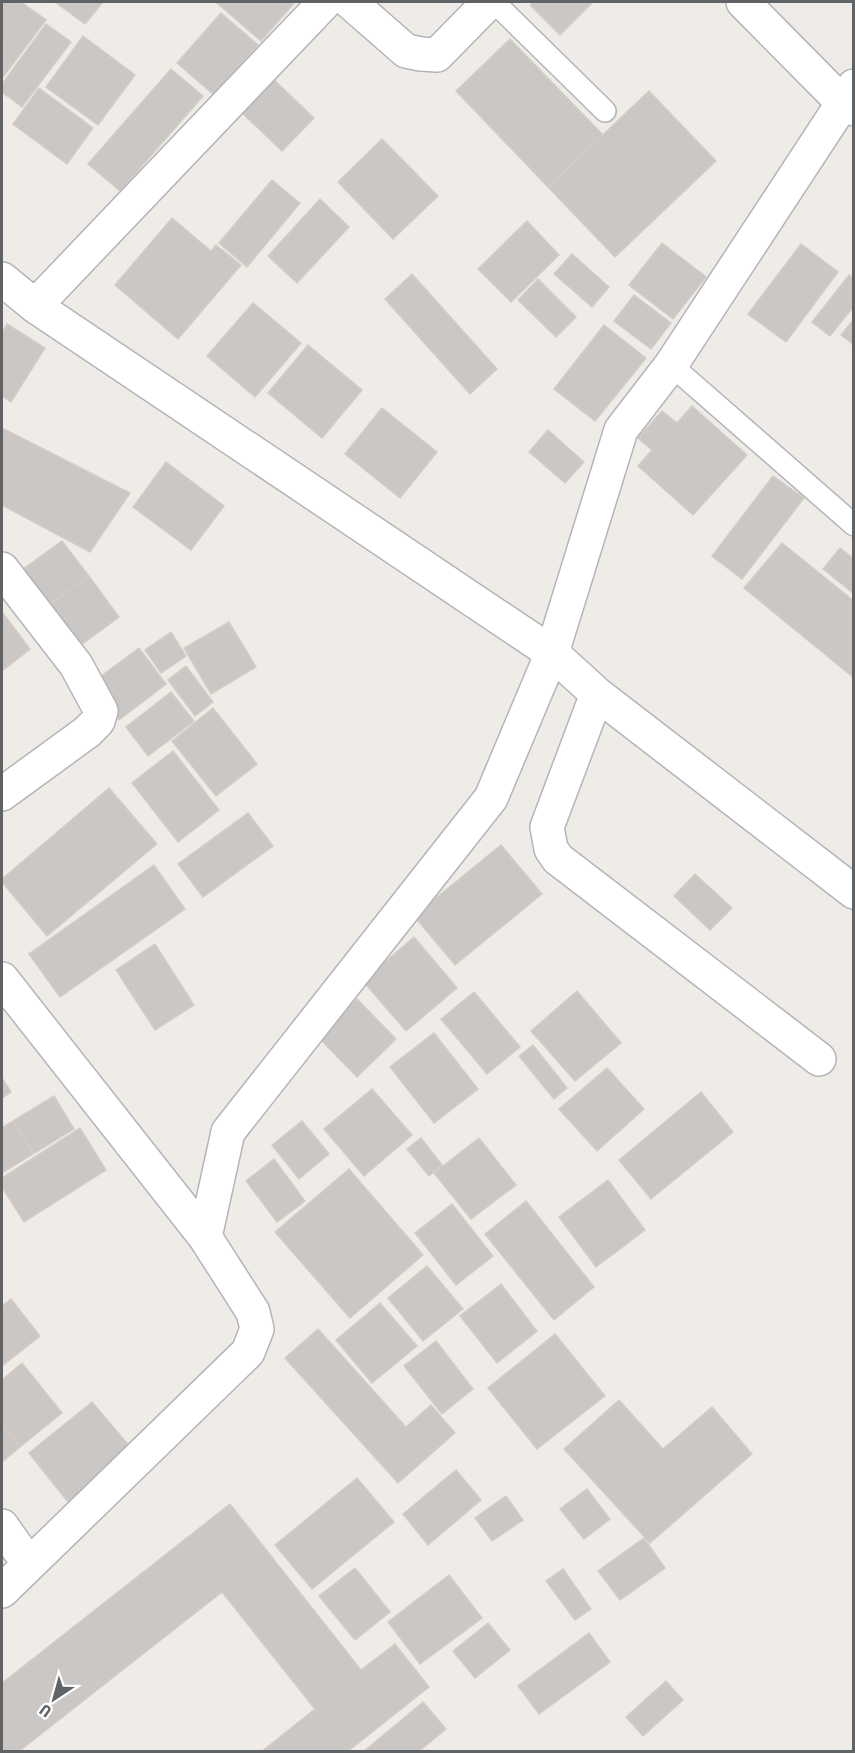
<svg xmlns="http://www.w3.org/2000/svg" width="855" height="1753" font-family="'Asap Condensed',sans-serif">
  <rect width="100%" height="100%" fill="#efece7"/>
  <!-- building -->
  <path fill="#cac7c4" stroke="#d3cdc6" stroke-width="1.5" d="M2 2H21L46 20 3 77Z
    M55 2H103L85 24Z
    M216 2H295L261 41Z
    M533 2H593L560 35 530 5Z
    M221 13 258 45 214 95 177 63Z
    M46 24 71 42 22 107 2 92V84Z
    M83 36 135 75 98 125 46 87Z
    M510 39 603 135 548 187 456 91Z
    M171 69 203 96 120 191 88 164Z
    M271 77 314 118 282 151 239 110Z
    M39 88 93 128 67 164 13 124Z
    M649 91 716 161 615 257 548 187Z
    M382 139 438 196 393 239 338 182Z
    M272 180 300 203 247 267 219 243Z
    M320 199 349 227 297 283 268 256Z
    M172 218 211 251 216 245 241 265 178 339 115 285Z
    M527 221 559 255 511 302 478 269Z
    M662 243 706 277 673 319 629 285Z
    M801 244 838 272 786 342 748 314Z
    M572 254 609 287 592 307 554 274Z
    M412 274 497 369 470 394 385 299Z
    M849 275 854 279V306L830 336 812 322Z
    M538 279 576 317 556 337 518 300Z
    M634 295 671 323 651 349 614 321Z
    M253 303 301 343 255 397 207 356Z
    M854 319V345L841 335Z
    M7 324 45 348 11 402 2 396V333Z
    M604 325 646 358 595 421 554 389Z
    M308 345 362 390 322 438 268 393Z
    M692 406 747 455 693 515 638 466 652 450 638 438 662 411 677 423Z
    M382 408 437 452 400 498 345 454Z
    M2 428 130 493 90 552 2 505Z
    M548 430 584 462 565 483 529 452Z
    M166 462 224 506 191 550 133 507Z
    M773 476 804 498 742 579 712 556Z
    M62 541 89 576 42 610 15 575Z
    M782 543 854 601V678L744 588Z
    M840 548 854 559V594L823 569Z
    M89 576 119 617 73 651 42 610Z
    M2 612 30 649 2 671Z
    M229 622 256 667 211 694 184 648Z
    M171 632 186 656 161 673 145 650Z
    M139 648 166 684 119 720 92 683Z
    M186 666 213 702 195 716 168 680Z
    M171 692 194 721 148 756 126 727Z
    M213 708 257 764 216 796 172 741Z
    M173 751 219 810 178 842 132 783Z
    M109 788 157 844 47 936 2 882V879Z
    M248 813 273 846 203 897 178 864Z
    M501 845 542 894 455 965 414 916Z
    M154 865 185 909 60 997 29 954Z
    M695 874 732 908 710 930 674 896Z
    M414 937 457 988 406 1031 363 981Z
    M155 944 194 1005 155 1030 116 970Z
    M577 991 621 1043 575 1081 531 1031Z
    M474 992 520 1047 487 1074 441 1019Z
    M357 999 396 1039 357 1077 318 1037Z
    M434 1033 478 1089 434 1123 390 1067Z
    M533 1045 567 1088 554 1099 519 1056Z
    M607 1068 644 1109 597 1151 559 1109Z
    M2 1078 11 1092 2 1098Z
    M372 1089 412 1135 364 1176 324 1129Z
    M701 1092 733 1132 651 1199 619 1160Z
    M54 1096 74 1129 33 1154 13 1121Z
    M13 1121 33 1154 2 1173V1128Z
    M302 1121 329 1154 299 1179 272 1145Z
    M80 1128 106 1170 24 1222 2 1187V1178Z
    M421 1138 442 1165 429 1176 407 1149Z
    M479 1138 516 1185 471 1219 434 1173Z
    M274 1159 305 1201 277 1222 246 1181Z
    M349 1169 423 1255 350 1318 275 1232Z
    M608 1180 645 1230 596 1267 559 1217Z
    M526 1201 594 1287 554 1320 485 1234Z
    M452 1204 493 1256 456 1285 415 1233Z
    M427 1266 463 1309 423 1341 388 1298Z
    M501 1284 537 1331 497 1363 460 1316Z
    M11 1299 40 1336 2 1366V1306Z
    M380 1303 417 1346 372 1383 336 1340Z
    M318 1329 406 1427 431 1405 455 1433 398 1483 285 1358Z
    M555 1334 605 1396 537 1449 488 1388Z
    M436 1341 473 1389 442 1414 404 1366Z
    M22 1363 62 1413 20 1447 2 1424V1380Z
    M619 1400 663 1449 712 1407 752 1454 650 1543 564 1449Z
    M92 1402 131 1448 68 1502 29 1453Z
    M2 1424 20 1447 2 1462Z
    M456 1470 481 1500 428 1545 403 1514Z
    M357 1478 394 1522 312 1589 275 1545Z
    M587 1489 610 1519 584 1539 560 1509Z
    M506 1496 523 1520 492 1541 475 1518Z
    M230 1504 361 1670 395 1644 429 1687 347 1752H261L315 1709 222 1592 18 1752H2V1683Z
    M644 1538 665 1568 620 1600 598 1571Z
    M355 1568 390 1612 355 1640 319 1596Z
    M563 1569 591 1609 575 1620 546 1581Z
    M449 1575 482 1618 420 1664 388 1622Z
    M488 1623 510 1650 475 1678 453 1651Z
    M589 1633 610 1662 539 1714 518 1686Z
    M666 1681 683 1700 643 1736 626 1717Z
    M423 1702 446 1729 418 1752H363Z"/>
  <g fill="none" stroke-linecap="round" stroke-linejoin="round">
    <defs>
      <path id="service" d="M494 2 605 111
        M671 365 854 525"/>
      <path id="minor" d="M350 2 406 51 421 54 437 55 489 2
        M743 2 842 102 854 109
        M2 279 35 306 552 653 597 694 854 892
        M35 306 325 2
        M2 569 76 665 101 711 98 721 87 732 2 794
        M597 694 547 827 551 849 558 859 819 1059
        M2 979 205 1237
        M2 1526 28 1563
        M2 1591 248 1352 257 1329 253 1312 205 1237 228 1132 491 798 552 653 621 430 671 365 854 86"/>
    </defs>
    <!-- service casing -->
    <use href="#service" stroke="#b2b5b8" stroke-width="24"/>
    <!-- minor casing -->
    <use href="#minor" stroke="#b2b5b8" stroke-width="36"/>
    <!-- service -->
    <use href="#service" stroke="#fff" stroke-width="21"/>
    <!-- minor -->
    <use href="#minor" stroke="#fff" stroke-width="33"/>
  </g>
  <!-- border -->
  <rect width="855" height="1753" fill="none" stroke="#5f6366" stroke-width="6"/>
  <!-- north arrow -->
  <g transform="translate(54 1699) rotate(216)" stroke="#ffffff" stroke-width="4.5" paint-order="stroke">
  <path d="M0-4.5L10 22L0 15L-10 22Z" fill="#5f6366"/>
  <text y="-9" font-size="16" font-weight="bold" text-anchor="middle" fill="#5f6366">U</text>
  </g>
</svg>
